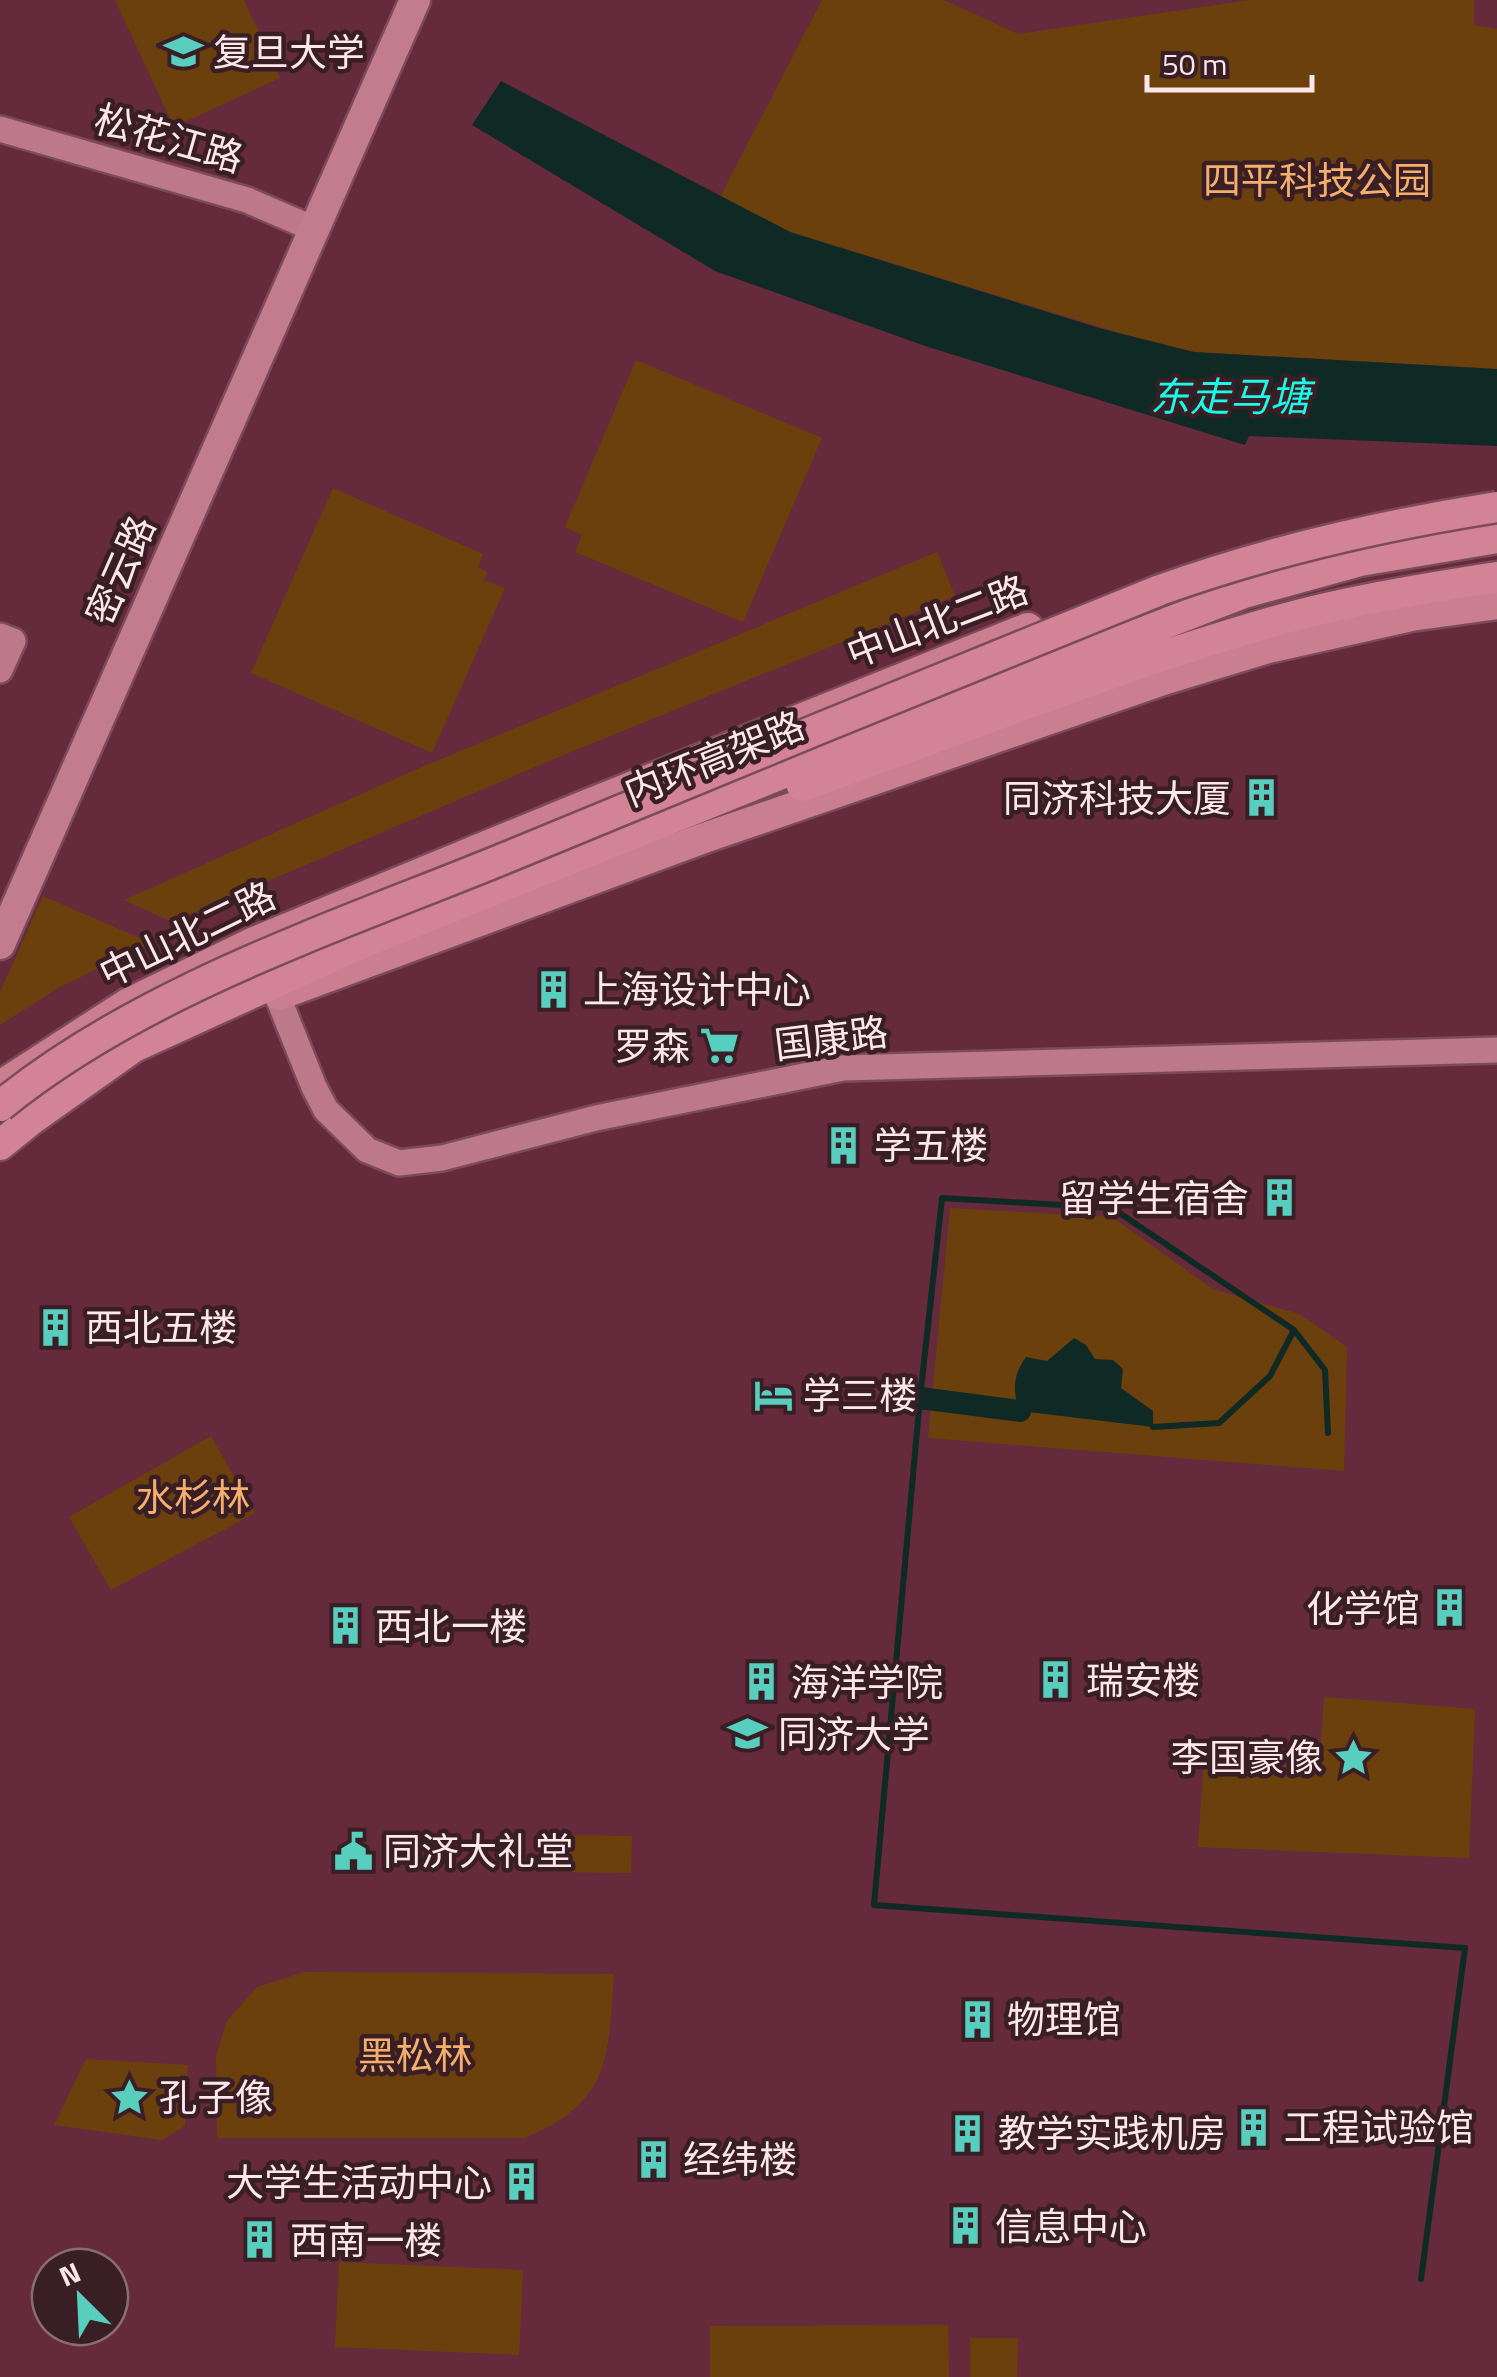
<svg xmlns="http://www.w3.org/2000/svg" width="1497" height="2377" font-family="'Titillium Web','Noto Sans SC',sans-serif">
  <rect width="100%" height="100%" fill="#652a3b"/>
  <!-- green -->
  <path fill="#6c400d" d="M115 0H244L280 78 174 127Z
    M822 0H944L1018 34 1250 0H1474V25L1497 29V369L1194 352 1165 347 790 232 720 197Z
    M636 360 822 438 743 622 575 552 582 535 565 527Z
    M333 488 483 554 478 567 487 572 484 580 505 588 432 753 251 673Z
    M937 552 955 596 549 761 172 922 124 900 415 770Z
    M43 896 151 943 60 987 0 1025V992Z
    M950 1208 1112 1217 1213 1289 1299 1314 1347 1347 1344 1471 928 1438Z
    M211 1436 255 1513 111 1590 69 1517Z
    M1324 1697 1475 1709 1469 1858 1198 1847 1204 1756 1319 1769Z
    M551 1835 632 1836 631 1873 551 1872Z
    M304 1972 614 1974C608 2058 611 2103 524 2138H217L216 2055 227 2021 257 1987Z
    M86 2059 188 2065 185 2126 162 2140 54 2125Z
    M339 2262 523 2270 519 2355 335 2347Z
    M948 2325 949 2377H710V2326Z
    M970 2338H1018L1017 2377H970Z"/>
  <!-- water -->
  <path fill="#0f2925" d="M501 81 790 232 1099 328 1194 352 1497 369V446L1249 436 1245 445 928 347 715 271 472 125Z
    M1074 1338 1086 1345 1095 1359 1113 1360 1123 1369 1121 1388 1153 1411V1427L1020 1411C1012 1391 1013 1375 1026 1357L1047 1361Z"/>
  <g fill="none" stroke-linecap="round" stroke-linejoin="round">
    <!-- stream -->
    <path stroke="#0f2925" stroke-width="6" d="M1153 1427 1219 1423 1270 1376 1294 1330
      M1328 1433 1325 1370 1294 1330 1112 1208 942 1198 920 1398 874 1905 1465 1948 1421 2279"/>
    <!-- canal -->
    <path stroke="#0f2925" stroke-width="22" d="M920 1398 1020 1411"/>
    <defs>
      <path id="street" d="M0 129 247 200 314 229
        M0 636 13 641 0 670
        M277 995 314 1087 326 1110 367 1150 399 1163 442 1158 596 1118 843 1068 1497 1050"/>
      <path id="secondary" d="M0 944 415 0"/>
      <path id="primary" d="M279 995 707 837 1160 681 1268 648 1411 616 1497 604
        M0 1086 127 1004 254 942 581 807 1028 628"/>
      <path id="highway" d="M802 786C959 731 1112 668 1272 622 1345 601 1422 589 1497 577
        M0 1145 31 1120 134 1047 360 944 923 717 1244 593 1360 561 1497 538"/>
    </defs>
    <!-- street casing -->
    <use href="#street" stroke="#7b4b5a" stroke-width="30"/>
    <!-- secondary casing -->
    <use href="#secondary" stroke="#7b4b5a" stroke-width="35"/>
    <!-- primary casing -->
    <use href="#primary" stroke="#7b4b5a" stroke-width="35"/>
    <!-- highway casing -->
    <use href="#highway" stroke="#7b4b5a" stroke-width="35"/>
    <!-- street -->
    <use href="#street" stroke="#bd7989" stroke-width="25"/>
    <!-- secondary -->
    <use href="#secondary" stroke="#c37c8d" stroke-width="30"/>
    <!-- primary -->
    <use href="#primary" stroke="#ca7f91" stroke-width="30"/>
    <!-- highway -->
    <use href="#highway" stroke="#d28396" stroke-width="30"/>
    <defs>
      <path id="highway-bridge" d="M0 1106C145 988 343 925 515 854 730 765 944 677 1160 590 1269 551 1382 525 1497 507"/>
    </defs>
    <!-- highway-bridge casing -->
    <use href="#highway-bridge" stroke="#7b4b5a" stroke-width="35" stroke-linecap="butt"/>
    <!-- highway-bridge -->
    <use href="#highway-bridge" stroke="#d28396" stroke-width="30"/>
  </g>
  <!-- icons -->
  <defs>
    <symbol id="university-bare" viewBox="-9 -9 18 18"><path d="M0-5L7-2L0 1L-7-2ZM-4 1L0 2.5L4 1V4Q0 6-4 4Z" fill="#58cebf" stroke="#391e25" stroke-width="2.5" paint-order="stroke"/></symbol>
    <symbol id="building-bare" viewBox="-9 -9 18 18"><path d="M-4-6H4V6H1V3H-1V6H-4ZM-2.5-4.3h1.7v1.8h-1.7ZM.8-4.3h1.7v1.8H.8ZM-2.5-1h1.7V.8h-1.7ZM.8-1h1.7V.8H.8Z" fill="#58cebf" stroke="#391e25" stroke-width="2.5" paint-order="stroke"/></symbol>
    <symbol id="supermarket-bare" viewBox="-9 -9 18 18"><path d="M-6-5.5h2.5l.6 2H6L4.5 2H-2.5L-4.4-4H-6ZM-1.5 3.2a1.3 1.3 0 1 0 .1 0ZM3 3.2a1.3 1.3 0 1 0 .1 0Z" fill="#58cebf" stroke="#391e25" stroke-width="2.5" paint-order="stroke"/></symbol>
    <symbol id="hotel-bare" viewBox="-9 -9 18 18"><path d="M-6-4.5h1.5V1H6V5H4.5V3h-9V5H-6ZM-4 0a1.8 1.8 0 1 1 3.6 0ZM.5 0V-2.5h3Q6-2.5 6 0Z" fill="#58cebf" stroke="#391e25" stroke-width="2.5" paint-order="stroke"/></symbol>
    <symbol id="sight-bare" viewBox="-9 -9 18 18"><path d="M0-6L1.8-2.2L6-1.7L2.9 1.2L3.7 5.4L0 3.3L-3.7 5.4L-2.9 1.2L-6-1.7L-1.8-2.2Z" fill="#58cebf" stroke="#391e25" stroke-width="2.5" paint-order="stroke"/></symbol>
    <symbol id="civic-bare" viewBox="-9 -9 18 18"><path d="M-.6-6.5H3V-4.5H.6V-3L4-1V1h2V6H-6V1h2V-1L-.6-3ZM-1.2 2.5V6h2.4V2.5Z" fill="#58cebf" stroke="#391e25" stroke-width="2.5" paint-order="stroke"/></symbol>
  </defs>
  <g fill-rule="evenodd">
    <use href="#university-bare" x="156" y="24" width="55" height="55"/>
    <use href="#building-bare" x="1234" y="770" width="55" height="55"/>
    <use href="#building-bare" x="526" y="962" width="55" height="55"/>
    <use href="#supermarket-bare" x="692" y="1018" width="55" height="55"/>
    <use href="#building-bare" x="816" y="1118" width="55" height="55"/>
    <use href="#building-bare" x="1252" y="1170" width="55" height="55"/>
    <use href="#building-bare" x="28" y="1300" width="55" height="55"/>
    <use href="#hotel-bare" x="746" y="1368" width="55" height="55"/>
    <use href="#building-bare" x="1422" y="1580" width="55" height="55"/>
    <use href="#building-bare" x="318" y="1598" width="55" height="55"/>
    <use href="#building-bare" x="1028" y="1652" width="55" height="55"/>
    <use href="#building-bare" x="734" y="1654" width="55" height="55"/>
    <use href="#university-bare" x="720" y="1706" width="55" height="55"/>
    <use href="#sight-bare" x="1326" y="1730" width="55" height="55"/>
    <use href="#civic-bare" x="326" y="1824" width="55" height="55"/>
    <use href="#building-bare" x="950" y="1992" width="55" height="55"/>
    <use href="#sight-bare" x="102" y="2070" width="55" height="55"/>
    <use href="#building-bare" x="1226" y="2100" width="55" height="55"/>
    <use href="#building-bare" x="940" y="2106" width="55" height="55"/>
    <use href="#building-bare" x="626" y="2132" width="55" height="55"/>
    <use href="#building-bare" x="494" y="2154" width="55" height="55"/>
    <use href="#building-bare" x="938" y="2198" width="55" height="55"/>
    <use href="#building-bare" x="232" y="2212" width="55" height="55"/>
  </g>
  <g text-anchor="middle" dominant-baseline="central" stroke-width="9" stroke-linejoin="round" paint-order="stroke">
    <!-- poi labels -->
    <g font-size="38" fill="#fee7eb" stroke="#391e25" text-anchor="start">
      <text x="213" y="52">复旦大学</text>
      <text x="1231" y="798" text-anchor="end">同济科技大厦</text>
      <text x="583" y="989">上海设计中心</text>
      <text x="690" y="1046" text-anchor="end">罗森</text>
      <text x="874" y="1145">学五楼</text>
      <text x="1249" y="1198" text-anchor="end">留学生宿舍</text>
      <text x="85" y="1327">西北五楼</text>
      <text x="803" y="1395">学三楼</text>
      <text x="1420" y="1608" text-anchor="end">化学馆</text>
      <text x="375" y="1626">西北一楼</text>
      <text x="1086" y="1680">瑞安楼</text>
      <text x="791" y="1682">海洋学院</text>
      <text x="778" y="1734">同济大学</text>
      <text x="1323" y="1757" text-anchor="end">李国豪像</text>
      <text x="383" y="1851">同济大礼堂</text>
      <text x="1007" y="2019">物理馆</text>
      <text x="159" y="2097">孔子像</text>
      <text x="1284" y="2127">工程试验馆</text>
      <text x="998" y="2133">教学实践机房</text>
      <text x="683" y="2159">经纬楼</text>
      <text x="492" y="2182" text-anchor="end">大学生活动中心</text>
      <text x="995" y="2226">信息中心</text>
      <text x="290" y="2240">西南一楼</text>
    </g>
    <!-- street labels -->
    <g font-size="38" fill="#fee7eb" stroke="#391e25">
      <text transform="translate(169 138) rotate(16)">松花江路</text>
      <text transform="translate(120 570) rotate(-66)">密云路</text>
      <text transform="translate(937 621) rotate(-21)">中山北二路</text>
      <text transform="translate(714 758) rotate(-22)">内环高架路</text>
      <text transform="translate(187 934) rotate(-26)">中山北二路</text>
      <text transform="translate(831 1038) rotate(-7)">国康路</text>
    </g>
    <!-- park labels -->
    <g font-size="38" fill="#f4af6d" stroke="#391e25">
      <text x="1317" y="180">四平科技公园</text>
      <text x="193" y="1497">水杉林</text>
      <text x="415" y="2055">黑松林</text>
    </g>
    <!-- water labels -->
    <g font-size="40" font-style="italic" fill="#1bfae6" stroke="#391e25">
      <text x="1230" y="396">东走马塘</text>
    </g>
  </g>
  <!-- north arrow -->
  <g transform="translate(80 2297) rotate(336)"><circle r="48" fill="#391e25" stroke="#886e74" stroke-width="2.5"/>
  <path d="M0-8L18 38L0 25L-18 38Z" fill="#58cebf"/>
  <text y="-15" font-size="28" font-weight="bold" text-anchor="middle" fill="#fee7eb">N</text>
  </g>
  <!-- scale -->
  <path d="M1147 75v15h165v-15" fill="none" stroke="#fee7eb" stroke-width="5"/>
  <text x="1162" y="75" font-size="30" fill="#fee7eb" stroke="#391e25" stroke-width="8" paint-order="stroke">50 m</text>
</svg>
